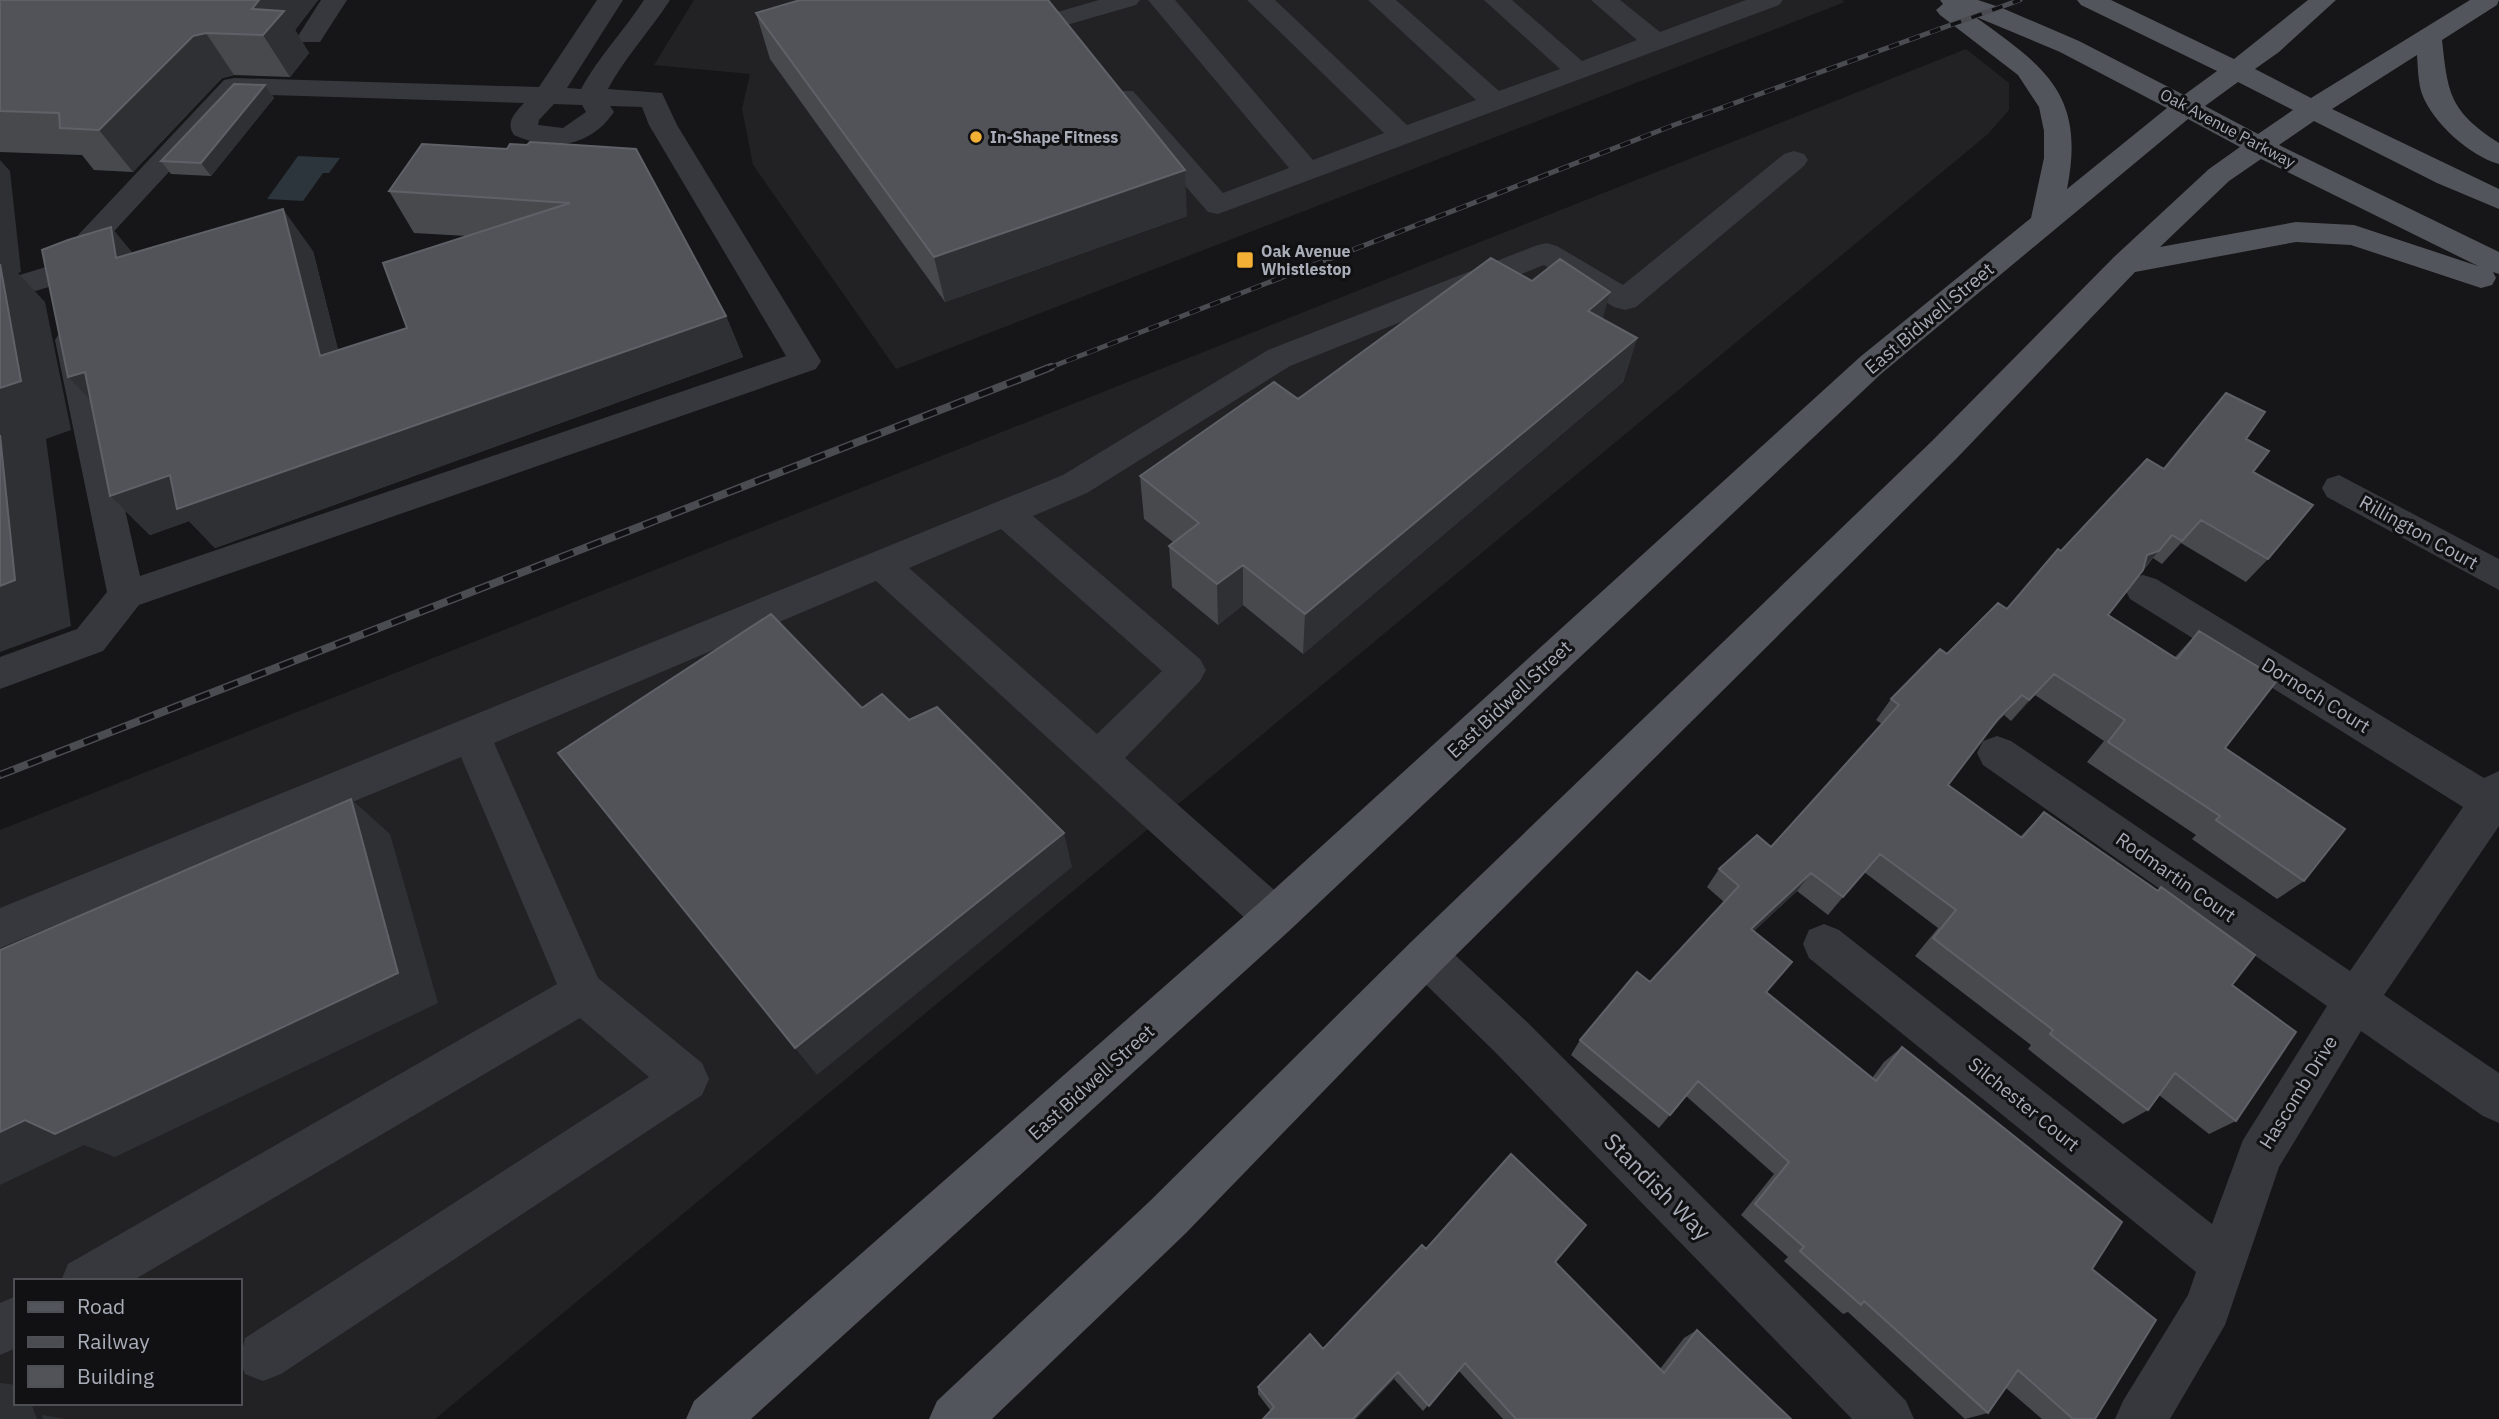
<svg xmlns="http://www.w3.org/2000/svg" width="2499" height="1419" font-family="'IBM Plex Sans',sans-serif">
  <rect width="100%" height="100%" fill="#161618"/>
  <!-- built -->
  <path fill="#222225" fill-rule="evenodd" d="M694 0H1842L1845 2 896 369 753 165 742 109 750 74 654 65Z
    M1966 49 2009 83V110L1988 134 435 1419H0V830ZM16 1281H240V1403H16Z"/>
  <!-- water -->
  <path fill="#2c353c" d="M298 156 340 158 329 173H323L303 201 267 199Z"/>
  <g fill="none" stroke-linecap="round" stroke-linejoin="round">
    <!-- minor -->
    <path fill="#37383d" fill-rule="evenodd" d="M321 0H347L320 42H302L298 36Z
      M597 0H623L567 88 581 89C599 56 624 31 644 0H670C650 31 625 57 608 89L662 93 677 125 821 361 816 369 139 605 103 651 0 689V657L77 629 107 592 55 340 60 332 71 329 82 332 87 340 140 576 786 356 649 125 642 107 610 106 614 112C590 147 552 152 514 135 505 122 515 113 524 103L241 94 68 281 0 302V281L49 266 224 80 234 78 539 87ZM554 104 582 105 586 112 563 128 538 125 539 120Z
      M1099 0H1140L1136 5 1056 28 1047 25 1043 20 1047 15Z
      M1148 0H1175L1313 160 1384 133 1247 0H1275L1407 125 1476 100 1368 0H1396L1499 91 1560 69 1484 0H1512L1582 61 1637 40 1591 0H1620L1660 32 1746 0H1783L1779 5 1218 214 1208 212 1113 103 1109 97 1113 91H1133L1223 193 1289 168Z
      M1794 151 1804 154 1808 160 1804 166 1636 307 1625 310 1614 307 1544 265 1290 366 1087 493 1033 516 1200 659 1206 670 1200 681 1125 758 1289 903 1295 917 1289 931 1274 936 1259 931 876 581 494 743 598 978 702 1063 709 1079 702 1095 281 1374 263 1381 245 1374 240 1361 245 1338 649 1077 580 1018 132 1281H61L68 1264 557 984 461 757 0 948V908L1063 475 1268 350 1535 246 1546 243 1557 246 1623 285 1784 154ZM1001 529 1162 671 1097 734 909 568Z
      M2339 475 2499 559V590L2327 497 2322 488 2327 479Z
      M2143 575 2156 579 2484 778 2499 771V826L2384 995 2499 1073V1123L2483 1116 2361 1031 2279 1167 2225 1325 2170 1419H2115L2123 1401 2188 1295 2196 1272 1809 958 1803 944 1809 930 1824 924 1839 930 2212 1224 2243 1140 2327 1006 1983 765 1977 753 1983 741 1997 736 2011 741 2350 971 2463 807 2130 599 2125 589 2130 579Z
      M1426 936 1441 942 1527 1022 1906 1401 1914 1419H1852L1495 1052 1411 970 1404 956 1411 942Z
      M16 1296V1348L0 1355V1303Z"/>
    <!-- major -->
    <path fill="#53555c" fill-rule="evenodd" d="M1940 0H1978L2002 8 2079 41 2184 95 2217 71 2081 5 2077 0H2111L2234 59 2308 0H2336L2279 52 2255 69 2311 98 2470 0H2499L2497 5 2442 40C2448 95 2450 111 2499 143V164C2470 156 2433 123 2422 94 2418 82 2418 68 2417 55L2332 109 2499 189V209L2437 183 2314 121 2279 145 2499 252V274L2493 272 2496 278 2492 285 2481 288 2351 245 2296 242 2135 272 1956 459 1441 970 1185 1234 992 1419H929L937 1401 1151 1200 1411 942 1932 441 2114 257 2209 169 2240 147 2188 119 1882 373 1289 931 751 1419H686L694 1401 1259 903 1860 357 2031 218 2044 158V131L2039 107 2018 75 1940 15 1936 10 1943 4ZM1974 16 2060 52 2167 108 2067 189C2086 94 2045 67 1974 16ZM2238 82 2293 110 2258 134 2205 106ZM2261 159 2478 266 2354 225 2296 222 2160 247 2229 181Z"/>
    <defs>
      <path id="rail-far1" d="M1046 369 1674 125 2020 0"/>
      <path id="rail" d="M0 775 1051 367"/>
    </defs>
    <!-- rail-far1 casing -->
    <use href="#rail-far1" stroke="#4a4c52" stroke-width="5"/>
    <!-- rail casing -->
    <use href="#rail" stroke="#4a4c52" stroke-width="8"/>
    <!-- rail-far1 -->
    <use href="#rail-far1" stroke="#111113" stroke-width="3.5" stroke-dasharray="11" stroke-linecap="butt"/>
    <!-- rail -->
    <use href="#rail" stroke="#111113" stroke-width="5" stroke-dasharray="15" stroke-linecap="butt"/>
  </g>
  <!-- wall -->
  <path fill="#47494d" d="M0 0H318L295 30 309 53 290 77 234 75 222 78 133 172 94 170 82 155 0 152Z
    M756 13 1187 216 945 302 770 59Z
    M265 85 274 98 211 176 171 174 161 161Z
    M507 149 726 316 743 357 215 548 189 521 150 535 110 496 91 401 68 377 111 227 132 253 313 251 338 350 407 328 467 236 414 233 389 191Z
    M1532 281 1637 338 1623 382 1303 654 1243 605 1218 625 1172 587 1169 546 1173 542 1144 519 1140 476Z
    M2246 439 2253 472 2268 559 2246 582 2181 543 2162 564 2153 558 2108 615 2175 657 2199 631 2225 748 2304 881 2277 899 2192 839 2196 835 2087 762 2104 741 2035 695 2011 721 2004 715 1990 730 1948 785 2020 837 2044 812 2157 891 2161 887 2232 985 2236 1121 2209 1134 2159 1095 2148 1110 2123 1124 2028 1049 2031 1045 1915 956 1938 928 1864 872 1828 915 1797 891 1754 931 1766 992 1872 1078 1884 1062 1902 1047 2092 1269 2073 1419H2042L2006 1388 1988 1413 1965 1419 1848 1312 1843 1314 1784 1261 1788 1257 1741 1215 1774 1174 1686 1096 1659 1128 1571 1055 1580 1040 1650 982 1724 902 1707 887 1719 869 1771 847 1882 724 1876 720 1891 699 1947 654 2007 609 2061 551 2164 469Z
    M1426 1249 1555 1262 1660 1369 1684 1338 1697 1330 1791 1419H1503L1459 1371 1423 1411 1394 1379 1356 1419H1263L1271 1411 1258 1394V1387L1323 1349Z"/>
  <!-- shaded-wall -->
  <path fill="#2f3033" d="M259 0H318L295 30 309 53 290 77 263 35 252 9Z
    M206 33 234 75 222 78 133 172 99 130 193 36Z
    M265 85 274 98 211 176 201 163Z
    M0 160 10 171 21 272 18 273 45 302 71 430 46 439 71 626 0 652Z
    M1185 170 1187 216 945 302 934 257Z
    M283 209 313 251 350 397 320 356Z
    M111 227 146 269 116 258Z
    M1610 292 1598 337 1588 311Z
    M726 316 743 357 215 548 189 521 150 535 110 496 170 475Z
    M1637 338 1623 382 1303 654 1305 614Z
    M85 372 107 418 68 377Z
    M2159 551 2139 573 2147 555Z
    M1243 565V605L1218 625 1217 584Z
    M2054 674 2035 695 2011 721 2029 700Z
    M2022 695 2004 715 1981 740 1998 719Z
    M351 799 390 834 438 1003 115 1157 84 1145 0 1185V1132Z
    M1064 833 1072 867 817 1075 795 1048Z
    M1811 873 1797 891 1738 946 1751 929Z
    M1398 1372 1394 1379 1356 1419H1353Z
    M0 1383 16 1385V1403H31L37 1419H0Z
    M42 1415 67 1419H43Z"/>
  <!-- building -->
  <path fill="#525359" stroke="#5f6168" stroke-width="2" d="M0 0H259L252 9 284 11 263 35 206 33 193 36 99 130 60 128 59 113 0 111Z
    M800 0H1048L1185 170 934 257 756 13Z
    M234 84 265 85 201 163 161 161Z
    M530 142 636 149 726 316 177 509 170 475 110 496 85 372 68 377 42 250 68 240 111 227 116 258 283 209 320 356 407 328 383 263 570 203 389 191 422 144 507 149 510 144 527 145Z
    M1491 258 1532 281 1560 259 1610 292 1588 311 1637 338 1305 614 1243 565 1217 584 1169 546 1199 523 1140 476 1274 382 1298 399Z
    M0 264 21 381 0 388Z
    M2226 393 2265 412 2246 439 2269 451 2253 472 2313 505 2268 559 2201 520 2182 541 2172 535 2159 551 2147 555 2143 570 2108 615 2177 659 2199 631 2278 679 2225 748 2345 829 2304 881 2216 820 2220 816 2108 742 2125 720 2054 674 2029 700 2022 695 1998 719 1948 785 2022 838 2044 812 2158 891 2161 887 2255 955 2232 985 2296 1032 2236 1121 2175 1073 2148 1110 2050 1034 2053 1030 1933 938 1956 910 1880 854 1843 897 1811 873 1751 929 1792 962 1766 992 1876 1081 1902 1047 2122 1222 2092 1269 2156 1320 2095 1419H2073L2018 1370 1988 1413 1864 1301 1861 1305 1800 1251 1804 1247 1755 1204 1789 1162 1698 1081 1670 1115 1580 1040 1637 972 1650 982 1739 886 1719 869 1757 835 1771 847 1899 705 1891 699 1940 649 1947 654 1998 603 2007 609 2058 549 2061 551 2147 459 2164 469Z
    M0 435 15 580 0 586Z
    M771 614 862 708 882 694 909 720 937 707 1064 833 795 1048 558 753Z
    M351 799 398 973 55 1134 25 1120 0 1132V950Z
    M1511 1154 1586 1225 1555 1262 1664 1373 1697 1330 1791 1419H1516L1465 1363 1429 1406 1398 1372 1353 1419H1263L1274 1407 1258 1387 1310 1334 1323 1349 1422 1245 1426 1249Z"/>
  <!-- markers -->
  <g fill="#f2b134" stroke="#111113" stroke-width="2.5">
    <circle cx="976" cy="137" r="7"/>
    <rect x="1236" y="251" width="18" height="18" rx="3.5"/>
  </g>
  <g text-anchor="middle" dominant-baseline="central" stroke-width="6" stroke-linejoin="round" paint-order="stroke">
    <!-- far-street labels -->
    <g font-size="16" fill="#a8adb8" stroke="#111113">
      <text transform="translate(2228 128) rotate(28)">Oak Avenue Parkway</text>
    </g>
    <!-- far-poi labels -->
    <g font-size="16" font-weight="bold" fill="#a8adb8" stroke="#111113" text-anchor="start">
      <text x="990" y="137">In-Shape Fitness</text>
      <text x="1261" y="251">Oak Avenue<tspan x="1261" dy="18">Whistlestop</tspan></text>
    </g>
    <!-- street labels -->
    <g font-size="19" fill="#a8adb8" stroke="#111113">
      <text transform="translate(1929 318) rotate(-40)">East Bidwell Street</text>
      <text transform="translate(2419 532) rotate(29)">Rillington Court</text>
      <text transform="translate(2316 695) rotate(32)">Dornoch Court</text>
      <text transform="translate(1509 699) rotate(-43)">East Bidwell Street</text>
      <text transform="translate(2176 877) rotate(35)">Rodmartin Court</text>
      <text transform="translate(1091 1082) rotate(-42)">East Bidwell Street</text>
      <text transform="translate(2298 1092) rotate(-58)">Hascomb Drive</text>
      <text transform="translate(2024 1104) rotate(39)">Silchester Court</text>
    </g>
    <!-- near-street labels -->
    <g font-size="23" fill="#a8adb8" stroke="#111113">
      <text transform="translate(1658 1186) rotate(45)">Standish Way</text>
    </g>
  </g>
  <!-- legend -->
  <rect x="14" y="1279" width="228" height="126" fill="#111113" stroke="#4d4f55" stroke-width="2"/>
  <rect x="28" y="1302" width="35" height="10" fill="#53555c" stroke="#4d4f55" stroke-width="2"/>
  <text x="77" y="1314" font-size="21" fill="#a8adb8">Road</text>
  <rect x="28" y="1337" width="35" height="10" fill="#4a4c52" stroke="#4d4f55" stroke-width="2"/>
  <text x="77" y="1349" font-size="21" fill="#a8adb8">Railway</text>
  <rect x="28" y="1366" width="35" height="21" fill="#525359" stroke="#4d4f55" stroke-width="2"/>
  <text x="77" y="1384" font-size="21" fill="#a8adb8">Building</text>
</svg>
